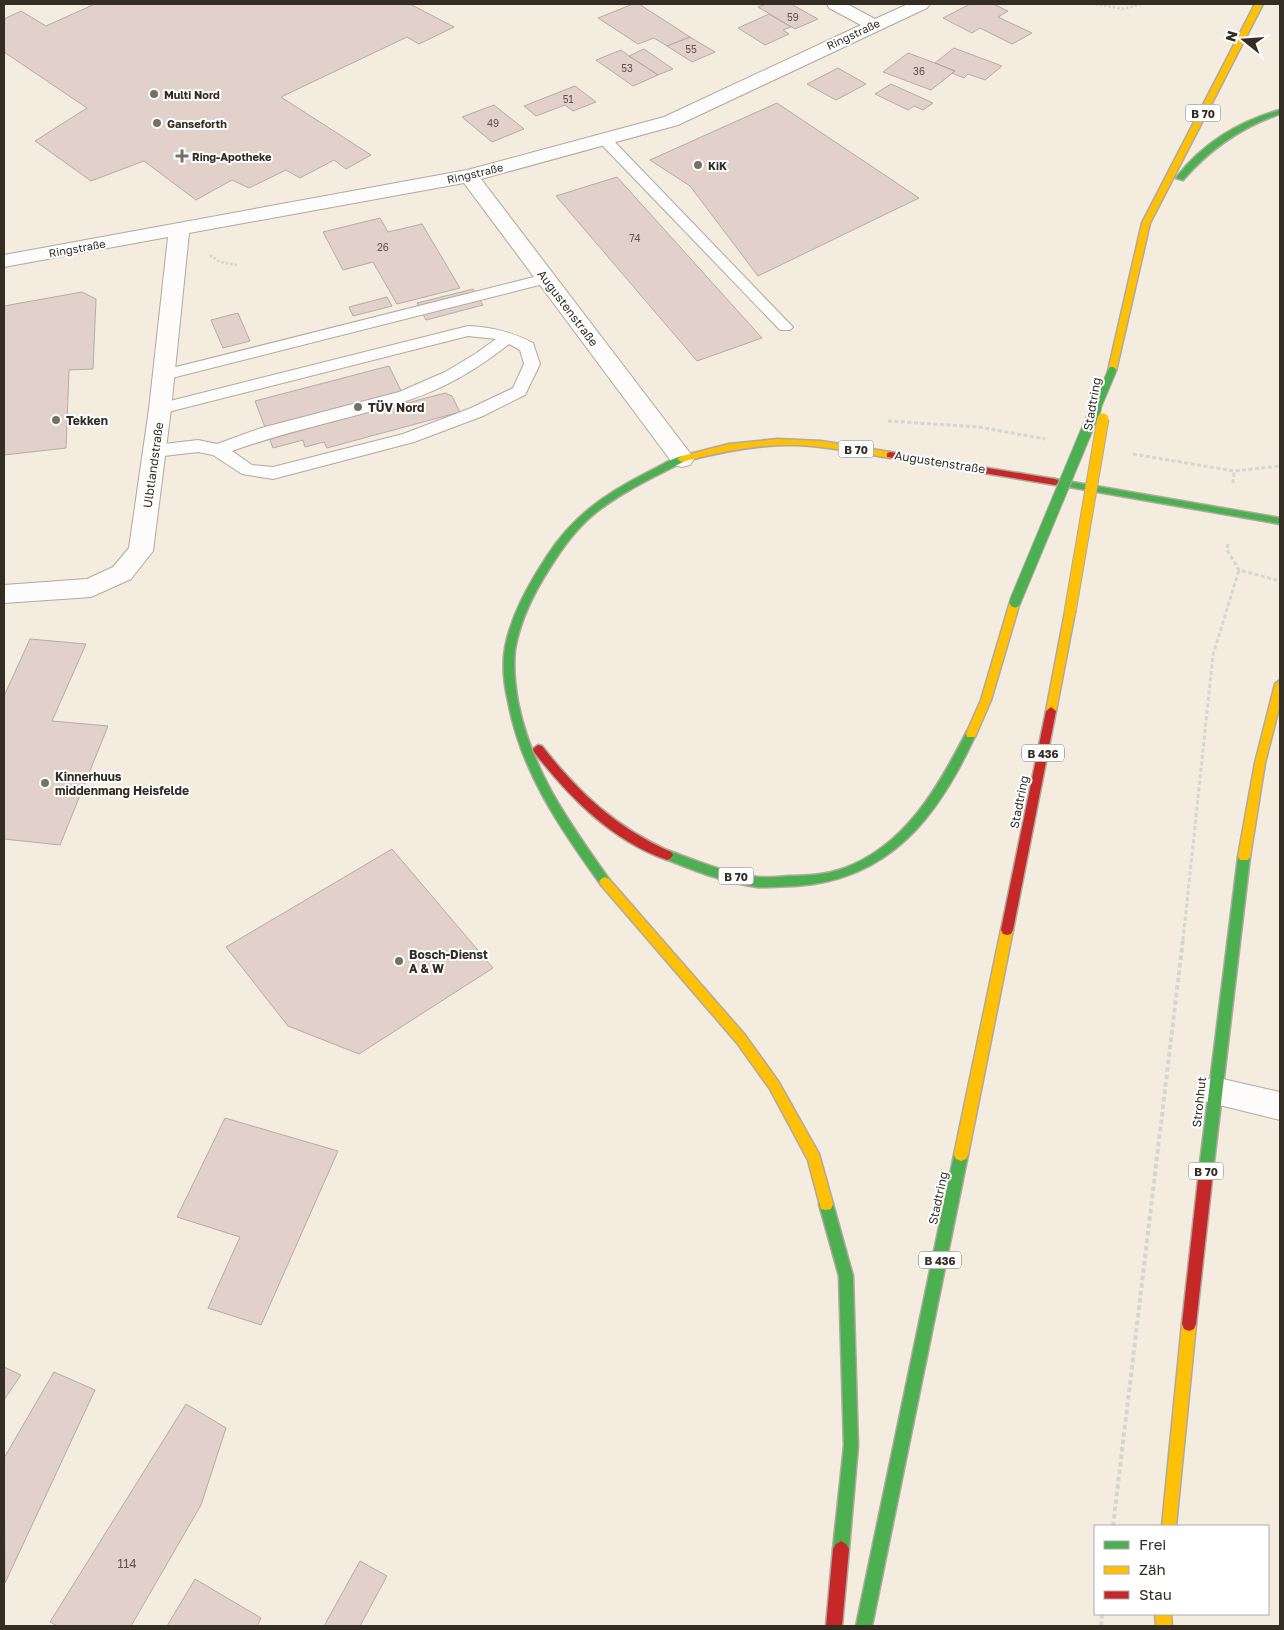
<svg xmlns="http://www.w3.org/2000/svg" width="1284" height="1630" font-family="'Golos Text',sans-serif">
  <rect width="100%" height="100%" fill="#f4ecde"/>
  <!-- building -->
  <path fill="#e2d1ca" stroke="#b5aca5" d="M95 4H410L454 27 419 44 407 37 281 97 371 155 346 169 334 160 300 178 286 170 249 188 232 180 196 200 144 161 91 181 35 141 87 108 4 52V19L21 11 46 26Z
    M633 4H639L690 37 667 46 654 38 638 44 598 18Z
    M766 4H791L818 19 795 29 758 7Z
    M970 4H993L1008 11 998 17 1032 33 1012 44 980 28 972 33 943 18Z
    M769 14 791 27 783 30 789 34 765 45 738 28Z
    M690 37 715 52 692 62 667 46Z
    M954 48 1002 66 985 80 968 74 964 78 952 73 955 71 935 63Z
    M644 49 673 69 658 75 629 56Z
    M621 50 629 56 658 75 633 86 596 60Z
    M908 53 935 63 955 71 931 90 883 72Z
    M838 68 866 84 836 100 807 84Z
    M891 84 933 103 923 110 914 106 908 110 875 94Z
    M575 86 596 102 573 111 565 105 536 116 524 106Z
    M777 103 919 198 758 276 690 186 650 160Z
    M494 105 524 129 492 142 462 117Z
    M617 177 762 338 697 361 556 196Z
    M380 218 388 232 422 224 460 288 397 304 373 262 343 270 323 232Z
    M473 289 483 305 426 320 417 303Z
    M82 292 96 299 93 369 69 370 66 448 4 455V306Z
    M387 297 392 306 353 316 349 307Z
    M238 313 250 341 223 348 211 320Z
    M389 366 407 403 445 393 452 396 460 412 327 448 324 442 305 447 303 440 273 448 255 401Z
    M30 639 86 644 52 721 108 726 60 845 4 839V696Z
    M392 849 493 968 359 1054 288 1026 226 947Z
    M225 1118 338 1151 261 1325 208 1308 240 1237 177 1217Z
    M4 1367 21 1375 4 1400Z
    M54 1372 95 1390 5 1583 4 1458Z
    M186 1404 226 1428 201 1505 131 1626H57L50 1622Z
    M360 1561 387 1576 360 1626H324Z
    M195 1579 261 1618 257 1626H167Z"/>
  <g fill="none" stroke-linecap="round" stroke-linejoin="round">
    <defs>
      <path id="lane" d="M604 135 609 136 790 324 793 327 790 330H780L599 142 597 139Z
        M546 274 551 276 554 279 551 282 164 380 158 379 156 375 158 371 164 370Z
        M468 326C492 327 512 332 533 343L540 364 525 395 483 416 414 442 273 479 242 474 213 455 198 452 155 457 149 455 147 451 149 447 155 445 198 440 217 444 261 428 399 392 445 372 475 354 496 339 468 336 160 414 154 413 152 409 154 405ZM509 344 520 350 524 364 513 388 471 408 403 434 273 467 252 465 232 451C290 430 350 419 409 400 446 388 479 368 509 344Z"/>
      <path id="street" d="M827 4H847L875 19 908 4H930L927 8 678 125 481 179 690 453 694 459 690 465 682 467 674 465 464 183 189 233 171 409 153 551 131 579 91 597 4 603V585L87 579 113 567 129 548 149 409 168 237 4 267V255L467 170 664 117 861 25 829 8Z
        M1214 1077 1280 1092V1120L1203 1101 1199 1091 1203 1081Z"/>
      <path id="fast" d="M1280 110V114C1241 127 1210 149 1183 180L1176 178C1202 144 1239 121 1280 110Z
        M682 456 687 459 685 461C654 477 621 492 594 514 572 532 557 556 543 579 530 601 519 625 515 650 513 667 515 685 518 702 532 772 569 822 609 879L611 882 609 885 605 887 601 885C560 828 521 772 508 701 504 684 502 666 505 648 511 615 529 584 547 556 574 515 605 494 648 472 659 467 670 459 682 456Z
        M1055 479 1280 518V524L1052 484 1050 482Z
        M971 730 976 734C939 815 891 880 795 886 783 886 770 888 757 887 725 883 693 870 663 858L661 855 663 852 667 850C697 861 727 874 758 877 769 878 779 877 789 876 806 876 825 875 842 869 905 847 939 786 967 731Z
        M1244 852 1248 854 1250 857 1213 1171 1211 1175 1206 1177 1201 1175 1199 1171 1238 857 1240 854Z
        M961 1149 966 1151 968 1155 872 1626H856L954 1155 956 1151Z
        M826 1198 831 1199 833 1204 853 1276 858 1446 849 1549 846 1554 841 1557 836 1554 833 1549 844 1446 839 1276 819 1204 821 1199Z"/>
      <path id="slow" d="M1255 4H1263L1150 223 1116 371 1112 374 1109 373 1108 371 1142 223Z
        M778 439 821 441 890 452 895 455 890 458C858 453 827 446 795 445 757 444 719 452 682 462L677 459 682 456 729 444Z
        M1015 598 1020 602 991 700 975 737H967L966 734 981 700 1010 602Z
        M1070 608 1075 612 1056 711 1051 715 1046 711 1065 612Z
        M1280 680V704L1265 763 1250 857 1248 860H1240L1238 857 1255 763 1275 684Z
        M605 877 609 879 745 1035 778 1081 819 1154 833 1204 831 1209 826 1210 821 1209 808 1160 770 1089 737 1043 601 885 599 882 601 879Z
        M1007 925 1011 926 1013 930 968 1155 966 1159 961 1161 956 1159 954 1155 1001 930 1003 926Z
        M1189 1317 1194 1319 1196 1324 1176 1526H1162L1182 1324 1184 1319Z
        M1155 1614H1171L1172 1626H1156Z"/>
      <path id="jam" d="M890 452 1055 479 1060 482 1055 485 887 457V453Z
        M1051 707 1056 711 1013 930 1011 934 1007 935 1003 934 1001 930 1046 711Z
        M538 745 542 746C579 793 615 827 671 852L673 855 671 858 667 860C611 840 570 798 534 752L533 749Z
        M1206 1165 1211 1167 1213 1171 1196 1324 1194 1329 1189 1331 1184 1329 1182 1324 1199 1171 1201 1167Z
        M841 1541 846 1544 849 1549 842 1626H826L833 1549 836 1544Z"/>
    </defs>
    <!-- lane casing -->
    <use href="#lane" stroke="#b0a99f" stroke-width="2"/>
    <!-- street casing -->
    <use href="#street" stroke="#b0a99f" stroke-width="2"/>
    <!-- fast casing -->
    <use href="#fast" stroke="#b0a99f" stroke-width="3"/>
    <!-- slow casing -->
    <use href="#slow" stroke="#b0a99f" stroke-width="3"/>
    <!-- jam casing -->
    <use href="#jam" stroke="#b0a99f" stroke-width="3"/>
    <!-- path-far2 -->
    <path stroke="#d7d5d1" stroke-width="2.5" stroke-dasharray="2.5 2" stroke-linecap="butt" d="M1095 4 1124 9 1141 4
      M210 255 220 262 237 265"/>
    <!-- path-far1 -->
    <path stroke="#d7d5d1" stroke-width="3" stroke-dasharray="4 2.5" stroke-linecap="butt" d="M888 421 979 427 1045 439
      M1133 454 1234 471 1280 466
      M1233 483 1234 471
      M1228 544 1227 550 1239 570 1280 581
      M1183 940 1213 655 1239 570"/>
    <!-- path -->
    <path stroke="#d7d5d1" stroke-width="4" stroke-dasharray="4.5 3" stroke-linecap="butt" d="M1113 1526 1183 939
      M1101 1626 1102 1614"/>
    <!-- lane -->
    <use href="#lane" fill="#fdfcfa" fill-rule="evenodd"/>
    <!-- street -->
    <use href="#street" fill="#fdfcfa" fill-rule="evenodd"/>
    <!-- fast -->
    <use href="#fast" fill="#4caf50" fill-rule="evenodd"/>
    <!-- slow -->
    <use href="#slow" fill="#ffc107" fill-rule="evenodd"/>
    <!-- jam -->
    <use href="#jam" fill="#c62828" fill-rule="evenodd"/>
    <defs>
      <path id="fast-bridge-far1" d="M1096 409 1112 371"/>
      <path id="fast-bridge" d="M1015 602 1096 408"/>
      <path id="slow-bridge" d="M1070 612 1103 419"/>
    </defs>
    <!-- fast-bridge-far1 casing -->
    <use href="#fast-bridge-far1" stroke="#b0a99f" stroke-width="10" stroke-linecap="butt"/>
    <!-- fast-bridge casing -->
    <use href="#fast-bridge" stroke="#b0a99f" stroke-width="13" stroke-linecap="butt"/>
    <!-- slow-bridge casing -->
    <use href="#slow-bridge" stroke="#b0a99f" stroke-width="13" stroke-linecap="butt"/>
    <!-- fast-bridge-far1 -->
    <use href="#fast-bridge-far1" stroke="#4caf50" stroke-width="8"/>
    <!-- fast-bridge -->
    <use href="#fast-bridge" stroke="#4caf50" stroke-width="11"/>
    <!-- slow-bridge -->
    <use href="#slow-bridge" stroke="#ffc107" stroke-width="11"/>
  </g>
  <!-- markers -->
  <g fill="#777064" stroke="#fff" stroke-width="2">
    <circle cx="154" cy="94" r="5"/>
    <circle cx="157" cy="123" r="5"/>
    <path d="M179.5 148.5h5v5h5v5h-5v5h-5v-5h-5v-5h5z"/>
    <circle cx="698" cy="165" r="5"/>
    <circle cx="358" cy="407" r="5"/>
    <circle cx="56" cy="420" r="5"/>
    <circle cx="45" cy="783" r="5"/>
    <circle cx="399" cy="961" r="5"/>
  </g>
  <g text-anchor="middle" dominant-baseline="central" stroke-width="4" stroke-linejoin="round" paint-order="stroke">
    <!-- number labels -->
    <g font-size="10" fill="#5f564d">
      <text x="793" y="17">59</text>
      <text x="691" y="49">55</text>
      <text x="627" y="68">53</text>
      <text x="919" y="71">36</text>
      <text x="568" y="99">51</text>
      <text x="493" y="123">49</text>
      <text x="635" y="238">74</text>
      <text x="383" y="247">26</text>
    </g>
    <!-- far-street labels -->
    <g font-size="11" fill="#332d23" stroke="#fff">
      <text transform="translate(853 34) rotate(-25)">Ringstraße</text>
      <text transform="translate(475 173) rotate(-13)">Ringstraße</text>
      <text transform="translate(77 248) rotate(-10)">Ringstraße</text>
    </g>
    <!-- far-poi labels -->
    <g font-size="11" font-weight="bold" fill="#332d23" stroke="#fff" text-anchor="start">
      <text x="164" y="94">Multi Nord</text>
      <text x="167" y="123">Ganseforth</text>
      <text x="192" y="156">Ring-Apotheke</text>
      <text x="708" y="165">KiK</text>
    </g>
    <!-- shield labels -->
    <g fill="#fff" stroke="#706c65" stroke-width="1">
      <rect x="1185.5" y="104.5" width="35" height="17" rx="4"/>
      <rect x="838.5" y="440.5" width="35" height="17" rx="4"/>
      <rect x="1022" y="744.5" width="42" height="17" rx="4"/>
      <rect x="718.5" y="867.5" width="35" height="17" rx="4"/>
      <rect x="1188.5" y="1162.5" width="35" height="17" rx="4"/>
      <rect x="919" y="1251.5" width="42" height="17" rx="4"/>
    </g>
    <g font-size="11" font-weight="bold" fill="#332d23">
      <text x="1203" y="113">B 70</text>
      <text x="856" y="449">B 70</text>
      <text x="1043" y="753">B 436</text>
      <text x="736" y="876">B 70</text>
      <text x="1206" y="1171">B 70</text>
      <text x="940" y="1260">B 436</text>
    </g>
    <!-- street labels -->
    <g font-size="12" fill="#332d23" stroke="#fff">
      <text transform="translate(568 308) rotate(53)">Augustenstraße</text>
      <text transform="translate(1092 404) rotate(-80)">Stadtring</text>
      <text transform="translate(940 462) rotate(9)">Augustenstraße</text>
      <text transform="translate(153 465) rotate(-82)">Ulbtlandstraße</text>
      <text transform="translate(1019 802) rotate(-79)">Stadtring</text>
      <text transform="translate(1199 1102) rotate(-84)">Strohhut</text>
      <text transform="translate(938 1198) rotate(-78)">Stadtring</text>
    </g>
    <!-- poi labels -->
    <g font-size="12" font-weight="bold" fill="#332d23" stroke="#fff" text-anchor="start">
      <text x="368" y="407">TÜV Nord</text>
      <text x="66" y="420">Tekken</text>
      <text x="55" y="776">Kinnerhuus<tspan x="55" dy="14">middenmang Heisfelde</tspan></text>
      <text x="409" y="954">Bosch-Dienst<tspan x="409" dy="14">A &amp; W</tspan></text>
    </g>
    <!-- near-number labels -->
    <g font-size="12" fill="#5f564d">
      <text x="127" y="1563">114</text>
    </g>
  </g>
  <!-- border -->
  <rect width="1284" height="1630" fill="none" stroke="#332d23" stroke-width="10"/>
  <!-- legend -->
  <rect x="1094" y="1525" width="175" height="90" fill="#ffffff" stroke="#adaba7"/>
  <rect x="1104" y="1541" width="25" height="8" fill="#4caf50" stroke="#adaba7"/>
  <text x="1139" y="1550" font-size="15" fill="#332d23">Frei</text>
  <rect x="1104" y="1566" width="25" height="8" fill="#ffc107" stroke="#adaba7"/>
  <text x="1139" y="1575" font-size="15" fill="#332d23">Zäh</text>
  <rect x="1104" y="1591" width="25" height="8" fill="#c62828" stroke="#adaba7"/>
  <text x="1139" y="1600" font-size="15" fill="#332d23">Stau</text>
  <!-- north arrow -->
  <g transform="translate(1244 40) rotate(287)" stroke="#ffffff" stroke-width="4" paint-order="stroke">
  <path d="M0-4L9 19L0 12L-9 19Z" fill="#332d23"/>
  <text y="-8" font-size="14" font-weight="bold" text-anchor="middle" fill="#332d23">N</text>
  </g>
</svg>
